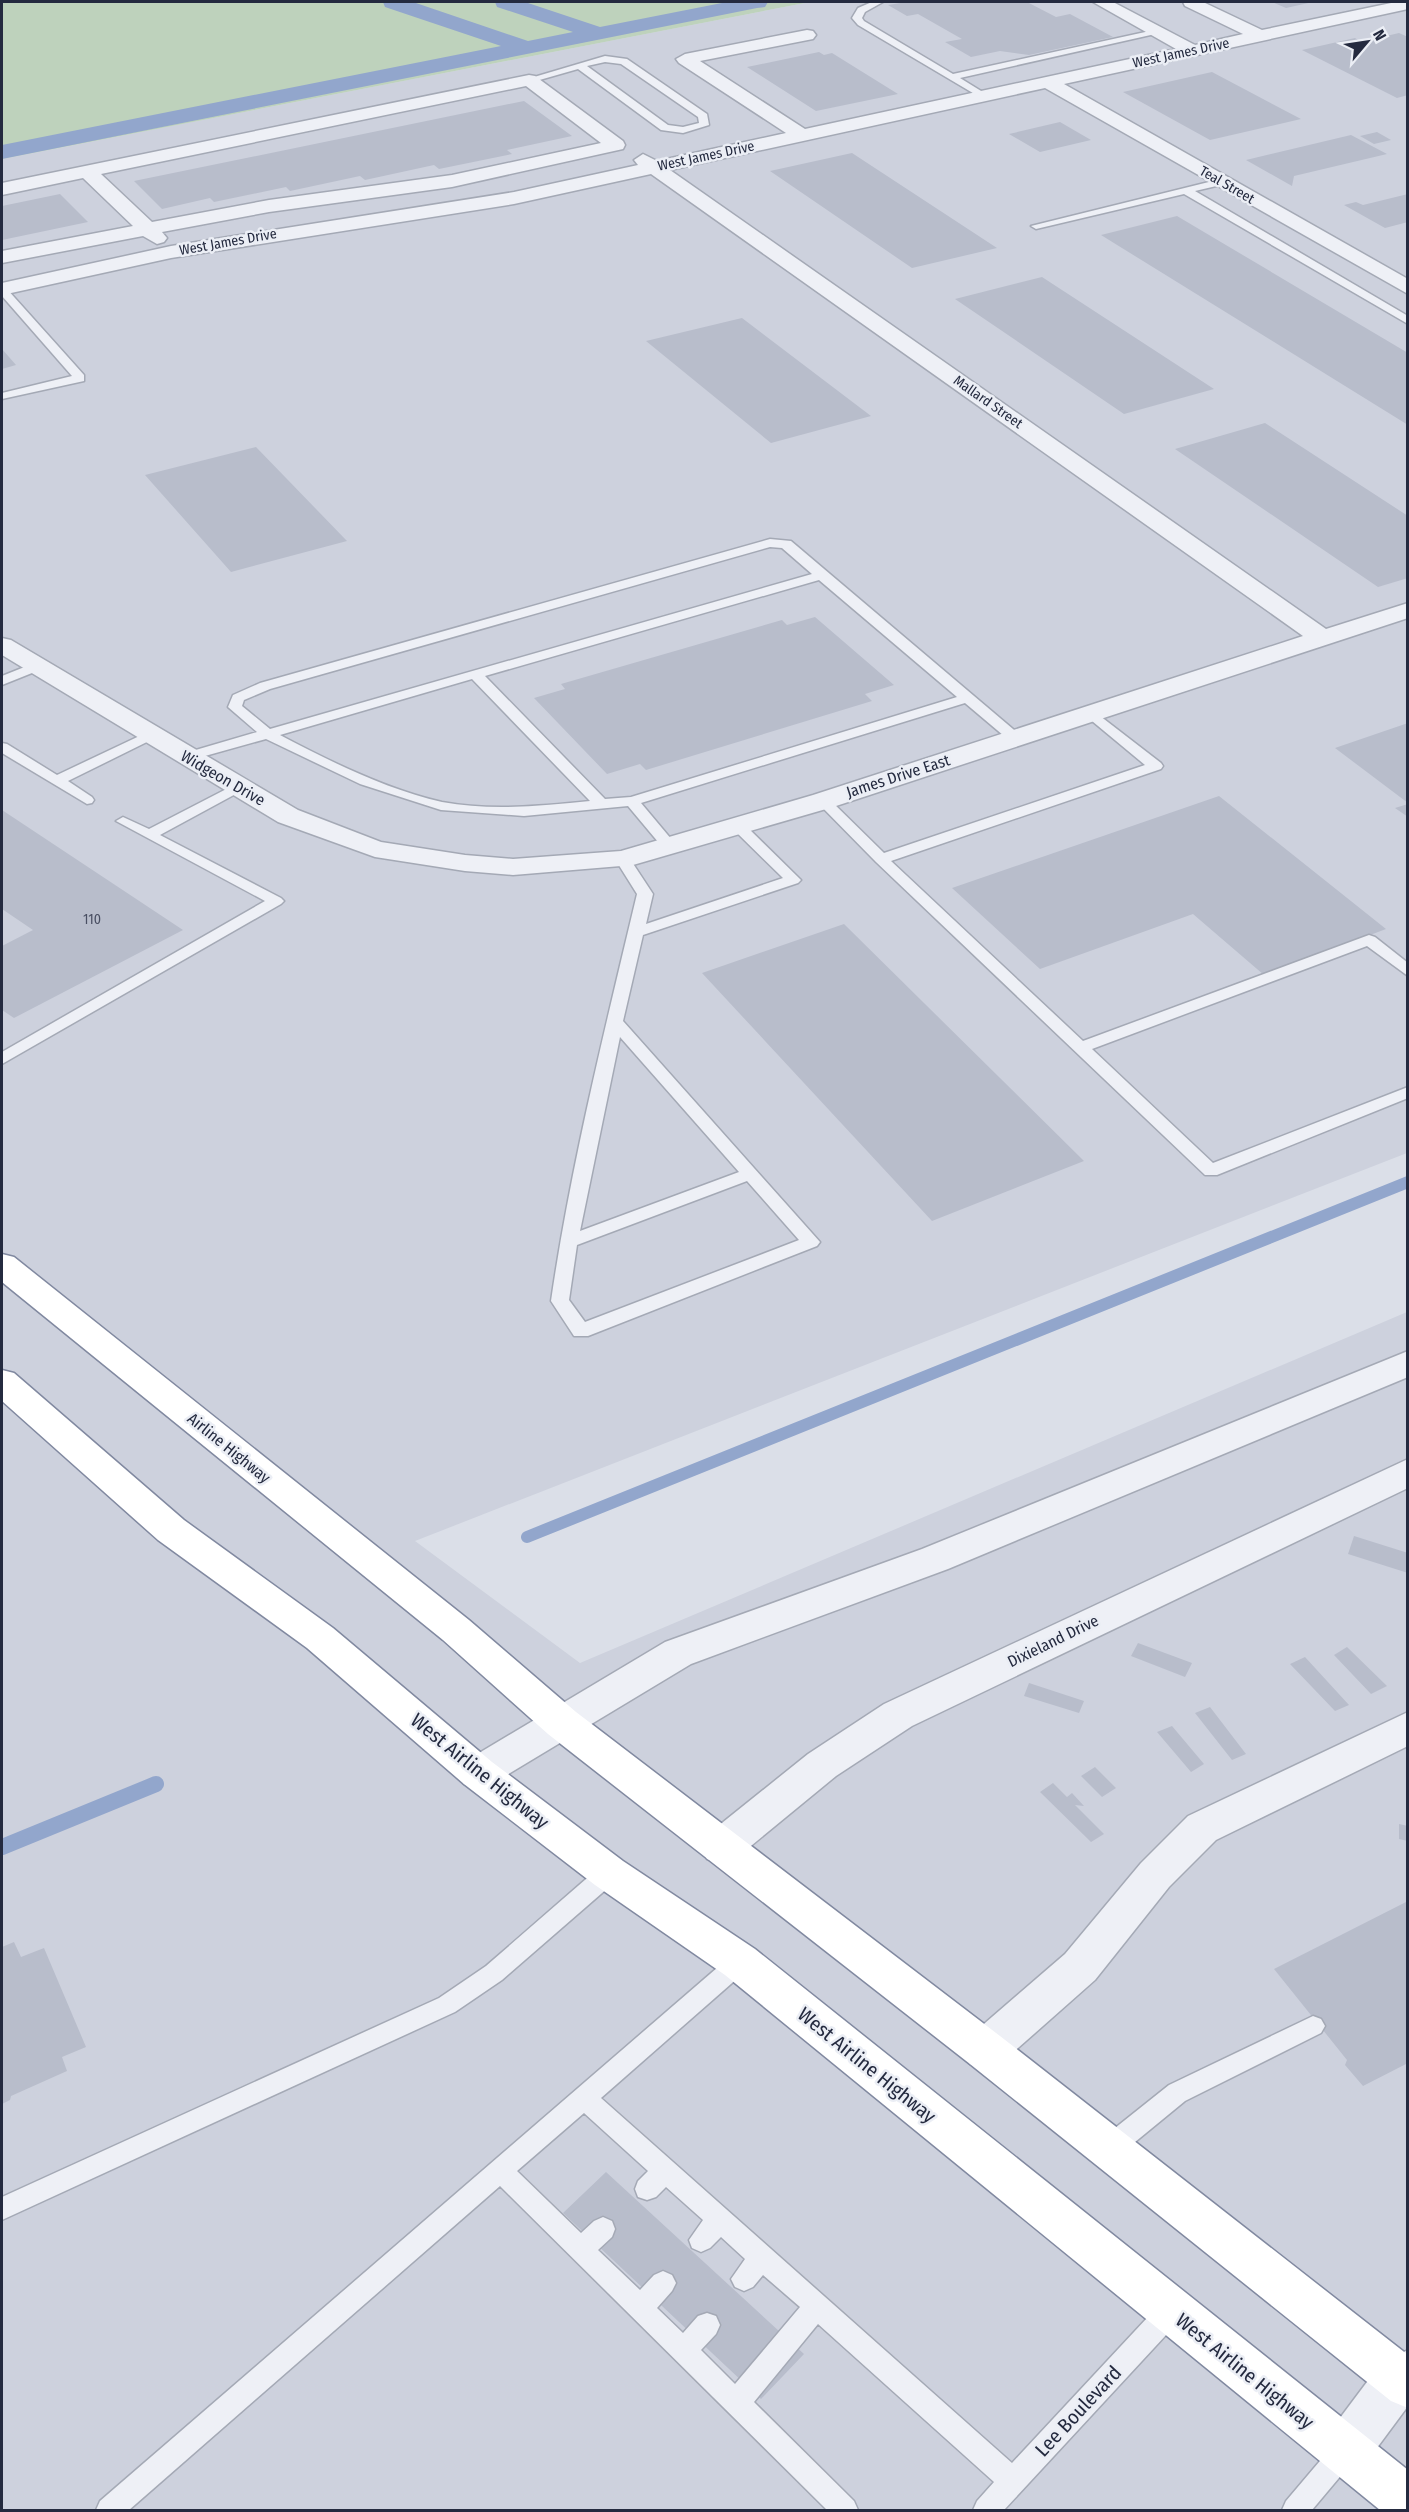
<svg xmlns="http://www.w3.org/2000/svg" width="1409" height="2512" font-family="'Fira Sans Condensed',sans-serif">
  <rect width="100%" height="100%" fill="#dbdfe8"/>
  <!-- built -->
  <path fill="#cdd1dd" d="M810 2H1407V1153L415 1541 580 1663 1407 1312V2510H2V159Z"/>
  <!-- green -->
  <path fill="#bed2bc" d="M2 2H810L2 159Z"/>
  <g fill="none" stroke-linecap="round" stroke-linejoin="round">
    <!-- stream-far1 -->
    <path stroke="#92a6cc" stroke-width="12" d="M527 1537 1408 1182"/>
    <!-- stream -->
    <path stroke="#92a6cc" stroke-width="16" d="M2 1847 156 1784"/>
    <!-- canal -->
    <path fill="#92a6cc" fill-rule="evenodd" d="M383 2H413L528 41 573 32 497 7 495 2H525L600 27 727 2H768L765 7 757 8 2 159V145L501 46 385 7Z"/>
  </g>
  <!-- building -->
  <path fill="#b8bdcb" d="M907 2H1027L1056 17 1070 14 1113 37 1029 55 1000 51 971 57 945 42 962 39 918 14 907 16 888 5Z
    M1272 2H1313L1286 8Z
    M1399 33 1408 37V95L1397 98 1302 50 1355 38 1361 42Z
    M819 52 824 55 832 53 898 94 816 111 747 67Z
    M1212 72 1301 119 1210 140 1123 92Z
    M524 101 572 136 507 150 512 154 439 169 434 165 365 180 360 176 290 191 286 187 214 202 210 198 162 209 134 181Z
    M1060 122 1091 140 1040 152 1009 134Z
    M1377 132 1391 140 1374 144 1360 136Z
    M1351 135 1387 154 1294 176 1292 186 1246 160Z
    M852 153 997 248 912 268 770 171Z
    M60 194 88 222 2 240V206Z
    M1408 194V222L1385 228 1344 205 1356 202 1363 205Z
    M1177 216 1408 353V425L1101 235Z
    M1042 277 1214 389 1124 414 955 299Z
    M742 318 871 416 771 443 646 341Z
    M2 349 16 365 2 369Z
    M1265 423 1408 516V578L1378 587 1175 449Z
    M256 447 347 541 231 572 145 475Z
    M815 617 894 685 865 694 872 701 646 770 640 764 607 774 534 698 565 689 561 684 782 620 787 625Z
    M1408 723V803L1335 748Z
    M1219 796 1386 929 1264 975 1193 914 1040 969 952 888Z
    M1408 804V817L1395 808Z
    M2 810 183 930 14 1018 2 1010V946L33 930 2 909Z
    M844 924 1084 1161 932 1221 702 973Z
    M1354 1536 1408 1553V1573L1348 1554Z
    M1138 1643 1192 1663 1185 1677 1131 1656Z
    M1347 1647 1387 1686 1371 1694 1334 1655Z
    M1305 1657 1349 1705 1335 1711 1290 1664Z
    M1029 1683 1084 1701 1079 1713 1024 1696Z
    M1210 1707 1246 1754 1232 1760 1195 1713Z
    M1172 1726 1204 1764 1191 1772 1157 1732Z
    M1095 1767 1116 1788 1102 1797 1081 1776Z
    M1053 1783 1067 1797 1072 1793 1084 1806 1075 1805 1104 1834 1091 1842 1040 1792Z
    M1399 1824 1408 1826V1841L1399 1839Z
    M1408 1901V2063L1363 2086 1345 2065 1347 2060 1274 1969Z
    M14 1942 21 1957 44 1948 86 2047 62 2057 67 2071 11 2096 10 2100 2 2104V1947Z
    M606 2172 804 2354 761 2399 563 2213Z"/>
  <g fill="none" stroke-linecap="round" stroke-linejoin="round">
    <defs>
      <path id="lane" d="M872 2H883L865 12 862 18 864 21 953 74 1159 29 1164 32 960 78 986 94 988 96 983 99 858 25 852 18 858 8Z
        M605 56 627 59 707 114 709 125 683 133 661 130 578 69 529 83 524 80ZM605 62 621 64 698 117 699 123 683 127 668 125 587 66Z
        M1221 179 1225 180V184L1195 191 1408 316V324L1184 194 1036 229 1031 226Z
        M2 287 6 288 84 375V381L2 399V393L72 376 2 296Z
        M770 539 791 541 1020 735 1022 738 1020 741H1010L965 703 641 803 677 846 669 851 664 849 628 806 524 816 441 810 360 784 266 739 187 761 180 757 182 754 257 732 228 707 233 695 260 683ZM770 547 782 548 812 574 270 729 242 706 244 700 270 689ZM819 580 957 697 631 797 605 799 485 676ZM472 679 590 801C542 806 490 811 442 802 388 790 329 761 280 735Z
        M37 662 42 663V669L2 685V676Z
        M1091 709 1161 763 1163 766 1161 769 891 861 1083 1041 1369 935 1375 937 1408 963V976L1367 946 1092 1049 1213 1163 1408 1087V1098L1217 1175H1205L876 862 816 801 823 797 828 798 884 853 1145 765 1086 716 1084 713Z
        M150 731 157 735 155 738 68 781 92 797 94 800 92 803 87 804 2 753V743L7 744 57 775Z
        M238 783 245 787 243 790 160 835 281 898 284 901 281 904 2 1064V1052L265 901 116 821 123 817 149 829Z
        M738 822 743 823 801 880 798 883 643 935 623 1021 820 1242 817 1246 588 1336H574L551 1301C571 1164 605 1029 637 894L615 859 618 856H628L653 894 646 924 783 878 733 829 731 826ZM620 1037 739 1172 580 1231ZM747 1181 799 1240 585 1322 569 1300 577 1245Z
        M609 1864 617 1866 620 1873 617 1880 502 1980 455 2012 2 2220V2197L439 1998 486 1966 601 1866Z
        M740 1952 748 1955 751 1962 748 1969 601 2098 1012 2463 1161 2303 1170 2300 1179 2303 1183 2312 1179 2321 1004 2510H973L977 2501 994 2482 818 2324 754 2402 854 2501 858 2510H827L500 2186 129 2510H96L100 2501 732 1955ZM584 2113 648 2171 638 2181 635 2189 638 2197 647 2200 656 2197 666 2187 703 2220 689 2240 692 2248 701 2252 710 2248 721 2237 745 2259 731 2279 735 2287 744 2291 753 2287 763 2275 800 2307 735 2384 701 2350 716 2334 720 2325 716 2316 707 2313 698 2316 683 2333 657 2308 672 2291 676 2283 672 2275 663 2271 654 2275 640 2290 598 2250 612 2237 615 2229 612 2221 603 2217 594 2221 581 2233 517 2171Z
        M1313 2016 1321 2019 1325 2026 1321 2033 1185 2101 1118 2156 1109 2159 1100 2156 1097 2148 1100 2140 1169 2085Z
        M1345 2438 1354 2442 1358 2451 1354 2460 1312 2510H1282L1286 2501 1336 2442Z"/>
      <path id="street" d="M1093 2H1113L1195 45 1243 34 1185 6 1183 2H1203L1262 30 1396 2H1408V9L1064 84 1408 279V294L1045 88 670 170 1326 629 1408 603V618L833 807 633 865 513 875 465 871 375 857 278 822 2 655V638L11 640 298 810 381 842 465 855 513 859 621 851 813 795 1303 636 651 174 514 204 171 258 2 295V283L171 246 514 192 638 165 634 160 643 154 657 161 786 133 679 63 676 59 685 54 807 30 813 31 816 35 813 39 700 61 805 129 1176 49Z
        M529 75 535 76 623 141 625 145 623 149 452 187 269 212 162 232 167 238 164 242 157 244 143 236 2 263V251L133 226 83 178 2 195V183ZM526 86 601 143 452 175 269 200 152 222 101 174Z
        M1408 1351V1377L948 1569 691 1664 492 1784 478 1789 464 1784 458 1773 464 1762 665 1642 922 1549Z
        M1408 1459V1488L912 1726 836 1776 735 1859 721 1864 707 1859 701 1847 707 1835 808 1754 884 1704Z
        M1408 1712V1746L1216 1840 1169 1887 1095 1980 1000 2064 985 2069 970 2064 963 2050 970 2036 1065 1954 1141 1863 1188 1816Z
        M1408 2350V2406L1362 2468 1345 2475 1328 2468 1321 2451 1328 2434 1382 2362Z"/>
      <path id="highway" d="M2 1254 14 1257 469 1620 576 1712 1000 2036 1408 2355V2408L1391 2401 970 2064 548 1734 443 1640 2 1282Z
        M2 1370 14 1373 184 1520 333 1628 492 1762 623 1861 755 1949 1408 2470V2510H1380L725 1975 595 1885 464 1784 307 1648 158 1540 2 1401Z"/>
    </defs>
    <!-- lane casing -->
    <use href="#lane" stroke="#a4a9b5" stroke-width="3"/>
    <!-- street casing -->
    <use href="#street" stroke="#a4a9b5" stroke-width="3"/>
    <!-- highway casing -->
    <use href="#highway" stroke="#8189a0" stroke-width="3"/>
    <!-- lane -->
    <use href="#lane" fill="#eef0f6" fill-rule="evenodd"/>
    <!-- street -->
    <use href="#street" fill="#eef0f6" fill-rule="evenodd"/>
    <!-- highway -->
    <use href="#highway" fill="#fff" fill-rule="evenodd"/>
  </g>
  <g text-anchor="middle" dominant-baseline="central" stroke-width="5" stroke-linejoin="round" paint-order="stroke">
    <!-- far-street labels -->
    <g font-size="14" fill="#242a3f" stroke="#ebeef5">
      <text transform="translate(1181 53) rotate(-12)">West James Drive</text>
      <text transform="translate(706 156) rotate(-12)">West James Drive</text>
      <text transform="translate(1227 185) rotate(30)">Teal Street</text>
      <text transform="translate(228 242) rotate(-10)">West James Drive</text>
      <text transform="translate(988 402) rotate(35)">Mallard Street</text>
    </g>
    <!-- number labels -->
    <g font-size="14" fill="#494f62">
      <text x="92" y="919">110</text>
    </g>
    <!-- street labels -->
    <g font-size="16" fill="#242a3f" stroke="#ebeef5">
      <text transform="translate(898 776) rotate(-18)">James Drive East</text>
      <text transform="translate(223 778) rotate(30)">Widgeon Drive</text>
      <text transform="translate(229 1448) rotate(39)">Airline Highway</text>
      <text transform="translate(1053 1641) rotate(-26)">Dixieland Drive</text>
    </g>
    <!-- near-street labels -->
    <g font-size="20" fill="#242a3f" stroke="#ebeef5">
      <text transform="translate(480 1771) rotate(39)">West Airline Highway</text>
      <text transform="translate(867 2065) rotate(39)">West Airline Highway</text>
      <text transform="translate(1245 2371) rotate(39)">West Airline Highway</text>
      <text transform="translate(1078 2411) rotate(-47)">Lee Boulevard</text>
    </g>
  </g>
  <!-- border -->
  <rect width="1409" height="2512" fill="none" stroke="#242a3f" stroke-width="6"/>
  <!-- north arrow -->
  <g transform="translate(1367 42) rotate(61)" stroke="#ebeef5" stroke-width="4.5" paint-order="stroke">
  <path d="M0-4.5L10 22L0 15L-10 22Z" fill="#242a3f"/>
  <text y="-9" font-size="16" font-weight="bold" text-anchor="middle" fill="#242a3f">N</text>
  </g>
</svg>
